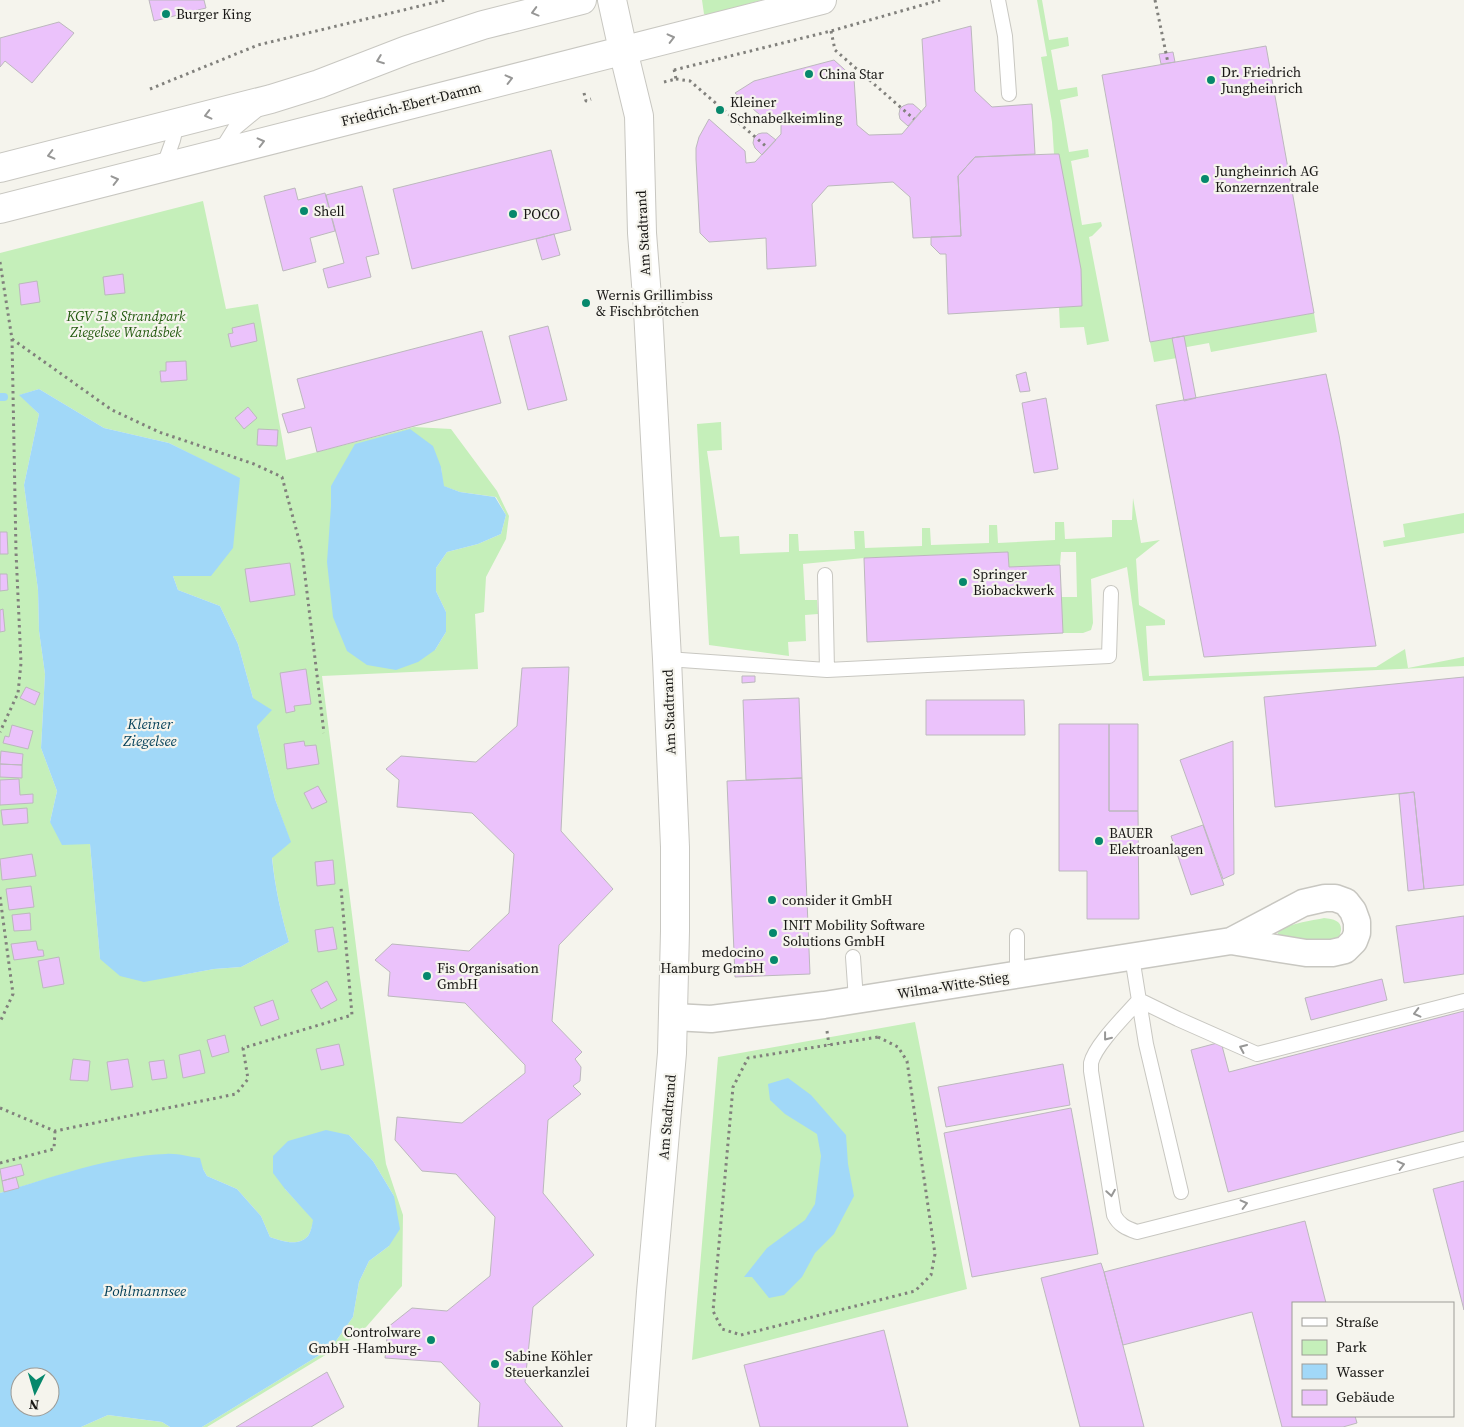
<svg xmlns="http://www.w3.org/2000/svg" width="1464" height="1427" font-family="'Source Serif 4',serif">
  <rect width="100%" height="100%" fill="#f5f4ed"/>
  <!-- green -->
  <path fill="#c5efba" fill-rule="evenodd" d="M702 0H762L708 15 704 14Z
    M1037 0H1042L1049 40 1068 37 1069 46 1051 50 1058 90 1077 87 1078 96 1060 100 1069 152 1088 149 1089 157 1071 161 1082 225 1101 222 1102 226 1092 236 1089 237 1109 341 1087 345 1084 327 1060 328 1059 307V154H1054L1052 122 1041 57 1047 56Z
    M203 201 226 309 258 304 286 460 414 427 451 429 497 491 509 516 506 539 486 577 484 612 475 614 478 669 322 676 360 978 386 1164 403 1215 402 1286 360 1334 207 1427H202L331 1348 353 1317 359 1282 369 1261 389 1246 394 1196 373 1161 349 1135 285 1189 314 1220C312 1225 311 1232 308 1236 298 1247 282 1241 270 1237L261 1216 237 1189 207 1176 203 1169 70 1172 0 1193V253ZM39 389 104 428 169 443 240 479 173 576 178 590 220 606 238 644 253 698 257 726 275 799 290 841 272 857C275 887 281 914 289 942L241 967 214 969 181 975 100 959 90 844 50 822 57 791 41 748 45 674 39 631 38 590 24 485 39 414 20 395ZM441 467 443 486 460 492 496 497 506 515 501 534 478 544 447 552 436 568V591L446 612V632L435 650 331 506V486Z
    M1314 313 1317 332 1211 352 1209 343 1176 349 1177 358 1154 362 1150 342Z
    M721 422 722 450 707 451 720 537 739 536 740 554 789 552V534H798L799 551 855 549 854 531H864L865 548 922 546V528H930L931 545 989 543V525H997L998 543 1055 540V522H1064L1065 539 1112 537V520H1132L1133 498 1141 543 1160 540 1136 559 1139 605 1165 620V625L1146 626 1149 676 1376 667 1405 649 1408 668 1464 657V666L1143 681 1127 567 1091 579 1093 623 1091 630 1083 633H1063L1061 597H1077L1076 552H1061L1060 565 1009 567 1007 552 864 558 803 564 805 600H817L818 614 805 615 806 641 788 642 789 656 709 645 697 424Z
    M1464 513V533L1384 547 1383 541 1405 537 1403 524Z
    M1324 918C1337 919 1345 923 1339 937L1332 940 1286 944 1279 941C1279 940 1277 935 1278 933 1280 925 1315 920 1324 918Z
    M915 1022 967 1289 692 1360 718 1057Z
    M108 1415 162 1422 170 1427H81Z"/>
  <!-- water -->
  <path fill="#a1d8f8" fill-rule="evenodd" d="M39 389 104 428 169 443 240 478 233 548 211 576H173L178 590 220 606 238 644 253 698 272 710 257 726 275 799 291 842 272 858C275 887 281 914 289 942L241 967 214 969 144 982 120 976 100 959 90 844 62 845 50 822 57 791 41 748 45 674 39 631 38 590 24 485 39 414 19 395Z
    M410 429 433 446 441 467 444 486 460 492 495 497 506 515 501 534 478 544 447 552 436 568V591L446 612V632L435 650 418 662 396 670 367 665 347 651 333 617 327 562 331 506V486L355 444Z
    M788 1078 811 1095 846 1135 848 1164 854 1196 834 1234 815 1253 802 1277 784 1295 769 1298 752 1277H744L767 1248 805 1220 815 1204 821 1156 817 1134 785 1114 770 1100 768 1084Z
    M326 1130 349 1135 373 1161 394 1196 400 1229 389 1246 369 1261 359 1282 353 1317 331 1348 202 1427H170L162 1422 108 1415 81 1427H0V1193C52 1177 111 1156 166 1154 177 1153 189 1157 200 1158L203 1169 207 1176 237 1189 261 1216 270 1237C282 1241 298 1247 308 1236 311 1232 312 1225 313 1220L285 1189 273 1173V1156L288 1141ZM20 1377H50V1407H20Z"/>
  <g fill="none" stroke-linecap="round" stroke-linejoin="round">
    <!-- stream -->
    <path stroke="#a1d8f8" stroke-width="8" d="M0 397H4"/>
  </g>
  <!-- building -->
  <path fill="#ebc2fb" stroke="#bcb8bd" d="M149 0H204L206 8 154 21Z
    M59 22 74 33 32 83 5 61 0 67V38Z
    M971 26 975 91 992 107 1032 104 1035 154 975 157 958 176 961 236 913 238 910 197 893 182 828 186 812 204 816 266 767 269 766 238 709 242 700 233 696 159V148L699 137 709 119 745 151 746 163 755 162 781 134V123H769L735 93 754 81 834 60 854 78 857 125 869 135 902 134 926 106 922 39Z
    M1266 46 1314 313 1150 342 1102 75Z
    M1173 52 1175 62 1161 64 1159 54Z
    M908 104H913L921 111 908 126 900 119 899 114 900 109 903 106Z
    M762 133H767L776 140 762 155 755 148 753 143 754 138 758 134Z
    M551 150 571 230 412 269 393 189Z
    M1054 154H1059L1081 269 1082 306 948 314 946 254H940L931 245V237L961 236 958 176 975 157Z
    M362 186 379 254 366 257 371 277 328 288 323 269 344 263 326 195Z
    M295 188 298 200 325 193 335 231 310 238 316 262 283 271 264 196Z
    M554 234 560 255 542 260 536 239Z
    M123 274 125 293 105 295 103 277Z
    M37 281 40 302 21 305 19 284Z
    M254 323 257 341 231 347 228 334 233 333 232 328Z
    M548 326 567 400 528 410 509 336Z
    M482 331 501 403 317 452 311 427 288 433 282 414 305 408 297 379Z
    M1184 336 1196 398 1184 401 1172 338Z
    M186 361 187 380 161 382 160 371H166V362Z
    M1026 372 1030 391 1020 392 1016 375Z
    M1326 374 1339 435 1376 646 1204 657 1156 405Z
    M1046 398 1058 469 1034 473 1022 403Z
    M248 407 257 418 244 429 235 418Z
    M258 429 278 430 277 446 257 445Z
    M0 532H7L8 554H0Z
    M1008 552 1009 567 1060 565 1063 633 867 642 864 558Z
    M290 563 295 595 250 602 245 569Z
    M0 574H7L8 590 0 591Z
    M3 609 5 631 0 632V610Z
    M569 667 561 831 613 889 559 945 552 1021 582 1052 575 1059 581 1067 580 1081 573 1086 581 1094 548 1120 543 1193 594 1255 533 1307 525 1382 563 1427H478L480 1403 441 1362 385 1358 388 1327 412 1308 447 1311 490 1276 495 1217 456 1174 422 1171 395 1140 397 1117 462 1123 525 1073V1065L465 1003 388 996 390 972 375 960 392 944 469 951 509 913 514 854 472 813 397 807 399 780 386 769 401 756 476 762 517 726 522 668Z
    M306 669 311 704 294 706 295 711 286 713 280 673Z
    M742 676H755V682L742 683Z
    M1464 677V885L1424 889 1414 792 1275 807 1264 697Z
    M26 687 40 693 35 705 20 698Z
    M799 698 802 778 746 780 743 700Z
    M926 700H1024L1025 735H926Z
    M1059 724H1109V811H1138L1139 919H1087V871H1059Z
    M1109 724H1138V811H1109Z
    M12 725 33 731 28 749 3 743 5 736 9 737Z
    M304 741 305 746 316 745 319 764 287 769 284 744Z
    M1233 741 1234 874 1223 879 1180 760Z
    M1 751 23 754 22 765 0 764Z
    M0 764 22 765V778L0 777Z
    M802 778 810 974 735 977 727 781Z
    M19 779 20 795 33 794V803L0 805V780Z
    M318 786 327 802 312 809 304 793Z
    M1414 792 1424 889 1408 891 1399 794Z
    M27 808 28 823 3 825 1 810Z
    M1203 825 1224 885 1191 895 1171 836Z
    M32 854 36 876 2 880 0 859Z
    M333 860 335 884 317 886 315 862Z
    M31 886 34 907 9 910 6 889Z
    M30 913 31 930 14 931 12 915Z
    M1464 916V974L1404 983 1396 926Z
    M333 927 337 949 318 952 315 930Z
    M36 941 38 950H43L44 956 14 960 11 944Z
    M59 957 64 984 43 988 38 961Z
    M1382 979 1387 1000 1311 1020 1305 998Z
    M327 981 337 1000 321 1009 311 990Z
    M273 1000 279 1019 261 1026 254 1007Z
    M1464 1011V1131L1228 1192 1191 1050 1221 1042 1229 1072Z
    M225 1035 229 1052 212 1057 207 1040Z
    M339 1044 344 1065 321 1070 316 1049Z
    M200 1050 205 1073 183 1078 179 1055Z
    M73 1059 90 1061 88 1081 70 1080Z
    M128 1059 133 1087 111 1090 107 1062Z
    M164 1060 167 1078 152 1080 149 1062Z
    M1063 1064 1070 1105 946 1127 938 1087Z
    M1071 1108 1098 1254 972 1277 944 1133Z
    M21 1164 24 1175 2 1181 0 1169Z
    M16 1177 19 1188 4 1192 2 1181Z
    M1464 1181V1310L1433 1189Z
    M1305 1221 1326 1303H1293V1416H1355L1357 1423 1343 1427H1282L1252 1312 1123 1345 1104 1272Z
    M1101 1263 1104 1272 1144 1427H1080L1041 1278Z
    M884 1330 908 1427H760L744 1365Z
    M327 1372 344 1407 311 1427H236Z"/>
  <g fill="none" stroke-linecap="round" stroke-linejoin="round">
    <defs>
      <path id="service" d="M998 0 1005 36 1009 94
        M220 152 235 128 258 109
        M163 168 173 140 177 123
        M825 575 827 670
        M667 659 827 670 1109 656 1111 593
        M853 957 856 1000
        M1132 957 1146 1044 1181 1192
        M1017 975V936
        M1464 1001 1257 1054 1178 1019 1139 1000C1127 1014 1095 1045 1091 1063 1091 1065 1091 1068 1091 1071L1114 1215C1119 1225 1126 1228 1137 1232L1464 1149"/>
      <path id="minor" d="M674 1017 711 1019 824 1005 1231 941 1306 953H1332L1345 950 1354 941 1357 933V922L1353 911 1346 902 1335 898H1325L1303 903 1231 941"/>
      <path id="tertiary" d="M623 50 639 116 642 233 648 310 667 659 675 847V931L672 1053 651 1292 641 1427"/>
      <path id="secondary" d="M612 0 623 50
        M0 168 271 99 319 84 407 50 483 25 582 0
        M0 209 822 0"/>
    </defs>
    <!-- service casing -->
    <use href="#service" stroke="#c8c7c1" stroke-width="16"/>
    <!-- minor casing -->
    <use href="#minor" stroke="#c8c7c1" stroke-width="29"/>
    <!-- tertiary casing -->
    <use href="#tertiary" stroke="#c8c7c1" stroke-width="30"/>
    <!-- secondary casing -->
    <use href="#secondary" stroke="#c8c7c1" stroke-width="30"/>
    <!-- path -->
    <path stroke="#81807c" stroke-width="3" stroke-dasharray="2.5 4" stroke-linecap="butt" d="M1155 0 1168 63
      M831 31 835 50 914 119
      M674 70 831 31 940 0
      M676 79 690 81 768 148
      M664 82 676 79 674 69
      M150 89 258 45 445 0
      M584 93 586 101 591 99
      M0 262 12 339 16 552 21 663 18 693 0 732
      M676 314 684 298
      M12 339 112 410 159 432 254 464 282 477 302 551 324 733
      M0 897 13 994 0 1022
      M827 1031 829 1045
      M878 1037 898 1047 907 1061 935 1254 931 1275 915 1291 741 1335 722 1329 713 1311 733 1087 748 1058Z
      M0 1108 55 1131 236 1094 248 1079 243 1048 352 1015 341 888
      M0 1163 54 1149 55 1131"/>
    <!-- service -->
    <use href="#service" stroke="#fff" stroke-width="14"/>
    <!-- minor -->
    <use href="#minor" stroke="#fff" stroke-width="26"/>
    <!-- tertiary -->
    <use href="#tertiary" stroke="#fff" stroke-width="28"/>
    <!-- secondary -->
    <use href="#secondary" stroke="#fff" stroke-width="28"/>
  </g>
  <!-- one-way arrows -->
  <defs><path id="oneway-chevron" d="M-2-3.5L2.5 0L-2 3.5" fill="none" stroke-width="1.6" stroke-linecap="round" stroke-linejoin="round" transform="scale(1.25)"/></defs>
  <g stroke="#979796">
    <use href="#oneway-chevron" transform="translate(535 12) rotate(165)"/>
    <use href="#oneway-chevron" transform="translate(671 38) rotate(-14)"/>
    <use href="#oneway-chevron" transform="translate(380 60) rotate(159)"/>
    <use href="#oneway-chevron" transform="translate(509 79) rotate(-14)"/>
    <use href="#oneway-chevron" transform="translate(208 115) rotate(166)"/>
    <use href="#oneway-chevron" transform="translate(261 142) rotate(-14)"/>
    <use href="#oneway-chevron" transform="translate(51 155) rotate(166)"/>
    <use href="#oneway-chevron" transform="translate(115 180) rotate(-14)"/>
    <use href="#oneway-chevron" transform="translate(1417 1013) rotate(166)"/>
    <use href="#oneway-chevron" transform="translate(1107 1037) rotate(128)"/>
    <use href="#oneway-chevron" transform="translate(1243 1048) rotate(-156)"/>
    <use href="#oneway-chevron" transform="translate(1401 1165) rotate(-14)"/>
    <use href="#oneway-chevron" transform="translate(1111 1193) rotate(81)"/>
    <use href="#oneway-chevron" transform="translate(1244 1204) rotate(-14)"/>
  </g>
  <!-- markers -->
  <g fill="#06886c" stroke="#f5f4ed" stroke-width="2">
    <circle cx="166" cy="14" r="5"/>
    <circle cx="809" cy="74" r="5"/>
    <circle cx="1211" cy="80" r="5"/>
    <circle cx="720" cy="110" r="5"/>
    <circle cx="1205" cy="179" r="5"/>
    <circle cx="304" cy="211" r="5"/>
    <circle cx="513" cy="214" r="5"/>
    <circle cx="586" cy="303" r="5"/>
    <circle cx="963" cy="582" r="5"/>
    <circle cx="1099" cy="841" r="5"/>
    <circle cx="772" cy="900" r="5"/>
    <circle cx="773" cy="933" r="5"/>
    <circle cx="774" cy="960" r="5"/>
    <circle cx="427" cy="976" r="5"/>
    <circle cx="431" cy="1340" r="5"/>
    <circle cx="495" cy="1364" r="5"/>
  </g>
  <g text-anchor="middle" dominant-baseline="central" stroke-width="4.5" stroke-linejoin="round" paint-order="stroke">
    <!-- poi labels -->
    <g font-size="14" fill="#181715" stroke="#f5f4ed" text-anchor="start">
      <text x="176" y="14">Burger King</text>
      <text x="1221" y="72">Dr. Friedrich<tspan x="1221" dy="16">Jungheinrich</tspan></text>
      <text x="819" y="74">China Star</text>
      <text x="730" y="102">Kleiner<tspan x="730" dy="16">Schnabelkeimling</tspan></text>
      <text x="1215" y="171">Jungheinrich AG<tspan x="1215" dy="16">Konzernzentrale</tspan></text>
      <text x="314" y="211">Shell</text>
      <text x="523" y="214">POCO</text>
      <text x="596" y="295">Wernis Grillimbiss<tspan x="596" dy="16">&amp; Fischbrötchen</tspan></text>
      <text x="973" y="574">Springer<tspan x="973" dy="16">Biobackwerk</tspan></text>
      <text x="1109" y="833">BAUER<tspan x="1109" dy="16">Elektroanlagen</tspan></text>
      <text x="782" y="900">consider it GmbH</text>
      <text x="783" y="925">INIT Mobility Software<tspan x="783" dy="16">Solutions GmbH</tspan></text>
      <text x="764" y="952" text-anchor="end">medocino<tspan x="764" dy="16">Hamburg GmbH</tspan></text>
      <text x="437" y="968">Fis Organisation<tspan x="437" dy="16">GmbH</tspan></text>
      <text x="421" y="1332" text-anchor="end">Controlware<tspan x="421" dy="16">GmbH -Hamburg-</tspan></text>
      <text x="505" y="1356">Sabine Köhler<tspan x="505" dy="16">Steuerkanzlei</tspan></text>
    </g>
    <!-- street labels -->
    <g font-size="14" fill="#181715" stroke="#f5f4ed">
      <text transform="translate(411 104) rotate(-14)">Friedrich-Ebert-Damm</text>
      <text transform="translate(643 233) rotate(-93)">Am Stadtrand</text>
      <text transform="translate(669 712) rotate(-92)">Am Stadtrand</text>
      <text transform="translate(953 985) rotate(-9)">Wilma-Witte-Stieg</text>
      <text transform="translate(667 1117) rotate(-85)">Am Stadtrand</text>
    </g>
    <!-- park labels -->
    <g font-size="14" font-style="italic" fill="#235a0f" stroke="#f5f4ed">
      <text x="126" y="316">KGV 518 Strandpark<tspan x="126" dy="16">Ziegelsee Wandsbek</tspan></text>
    </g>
    <!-- water labels -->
    <g font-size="15" font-style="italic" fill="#003e57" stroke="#f5f4ed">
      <text x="150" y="723">Kleiner<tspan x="150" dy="17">Ziegelsee</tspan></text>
      <text x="145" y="1290">Pohlmannsee</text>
    </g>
  </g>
  <!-- legend -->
  <rect x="1292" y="1302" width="162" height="115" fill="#f5f4ed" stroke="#9d9c97"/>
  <rect x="1302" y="1318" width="25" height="8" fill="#ffffff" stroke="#9d9c97"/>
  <text x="1336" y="1327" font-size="15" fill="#181715">Straße</text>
  <rect x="1302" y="1340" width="25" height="15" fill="#c5efba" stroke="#9d9c97"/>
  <text x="1336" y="1352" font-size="15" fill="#181715">Park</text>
  <rect x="1302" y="1364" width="25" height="15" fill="#a1d8f8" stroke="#9d9c97"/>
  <text x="1336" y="1377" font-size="15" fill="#181715">Wasser</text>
  <rect x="1302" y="1390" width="25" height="15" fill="#ebc2fb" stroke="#9d9c97"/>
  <text x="1336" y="1402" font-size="15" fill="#181715">Gebäude</text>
  <!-- north arrow -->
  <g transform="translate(35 1392) rotate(185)"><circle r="24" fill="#f5f4ed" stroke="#9d9c97"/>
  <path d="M0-4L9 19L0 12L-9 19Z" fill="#06886c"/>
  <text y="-8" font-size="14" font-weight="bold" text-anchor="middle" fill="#181715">N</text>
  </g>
</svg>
